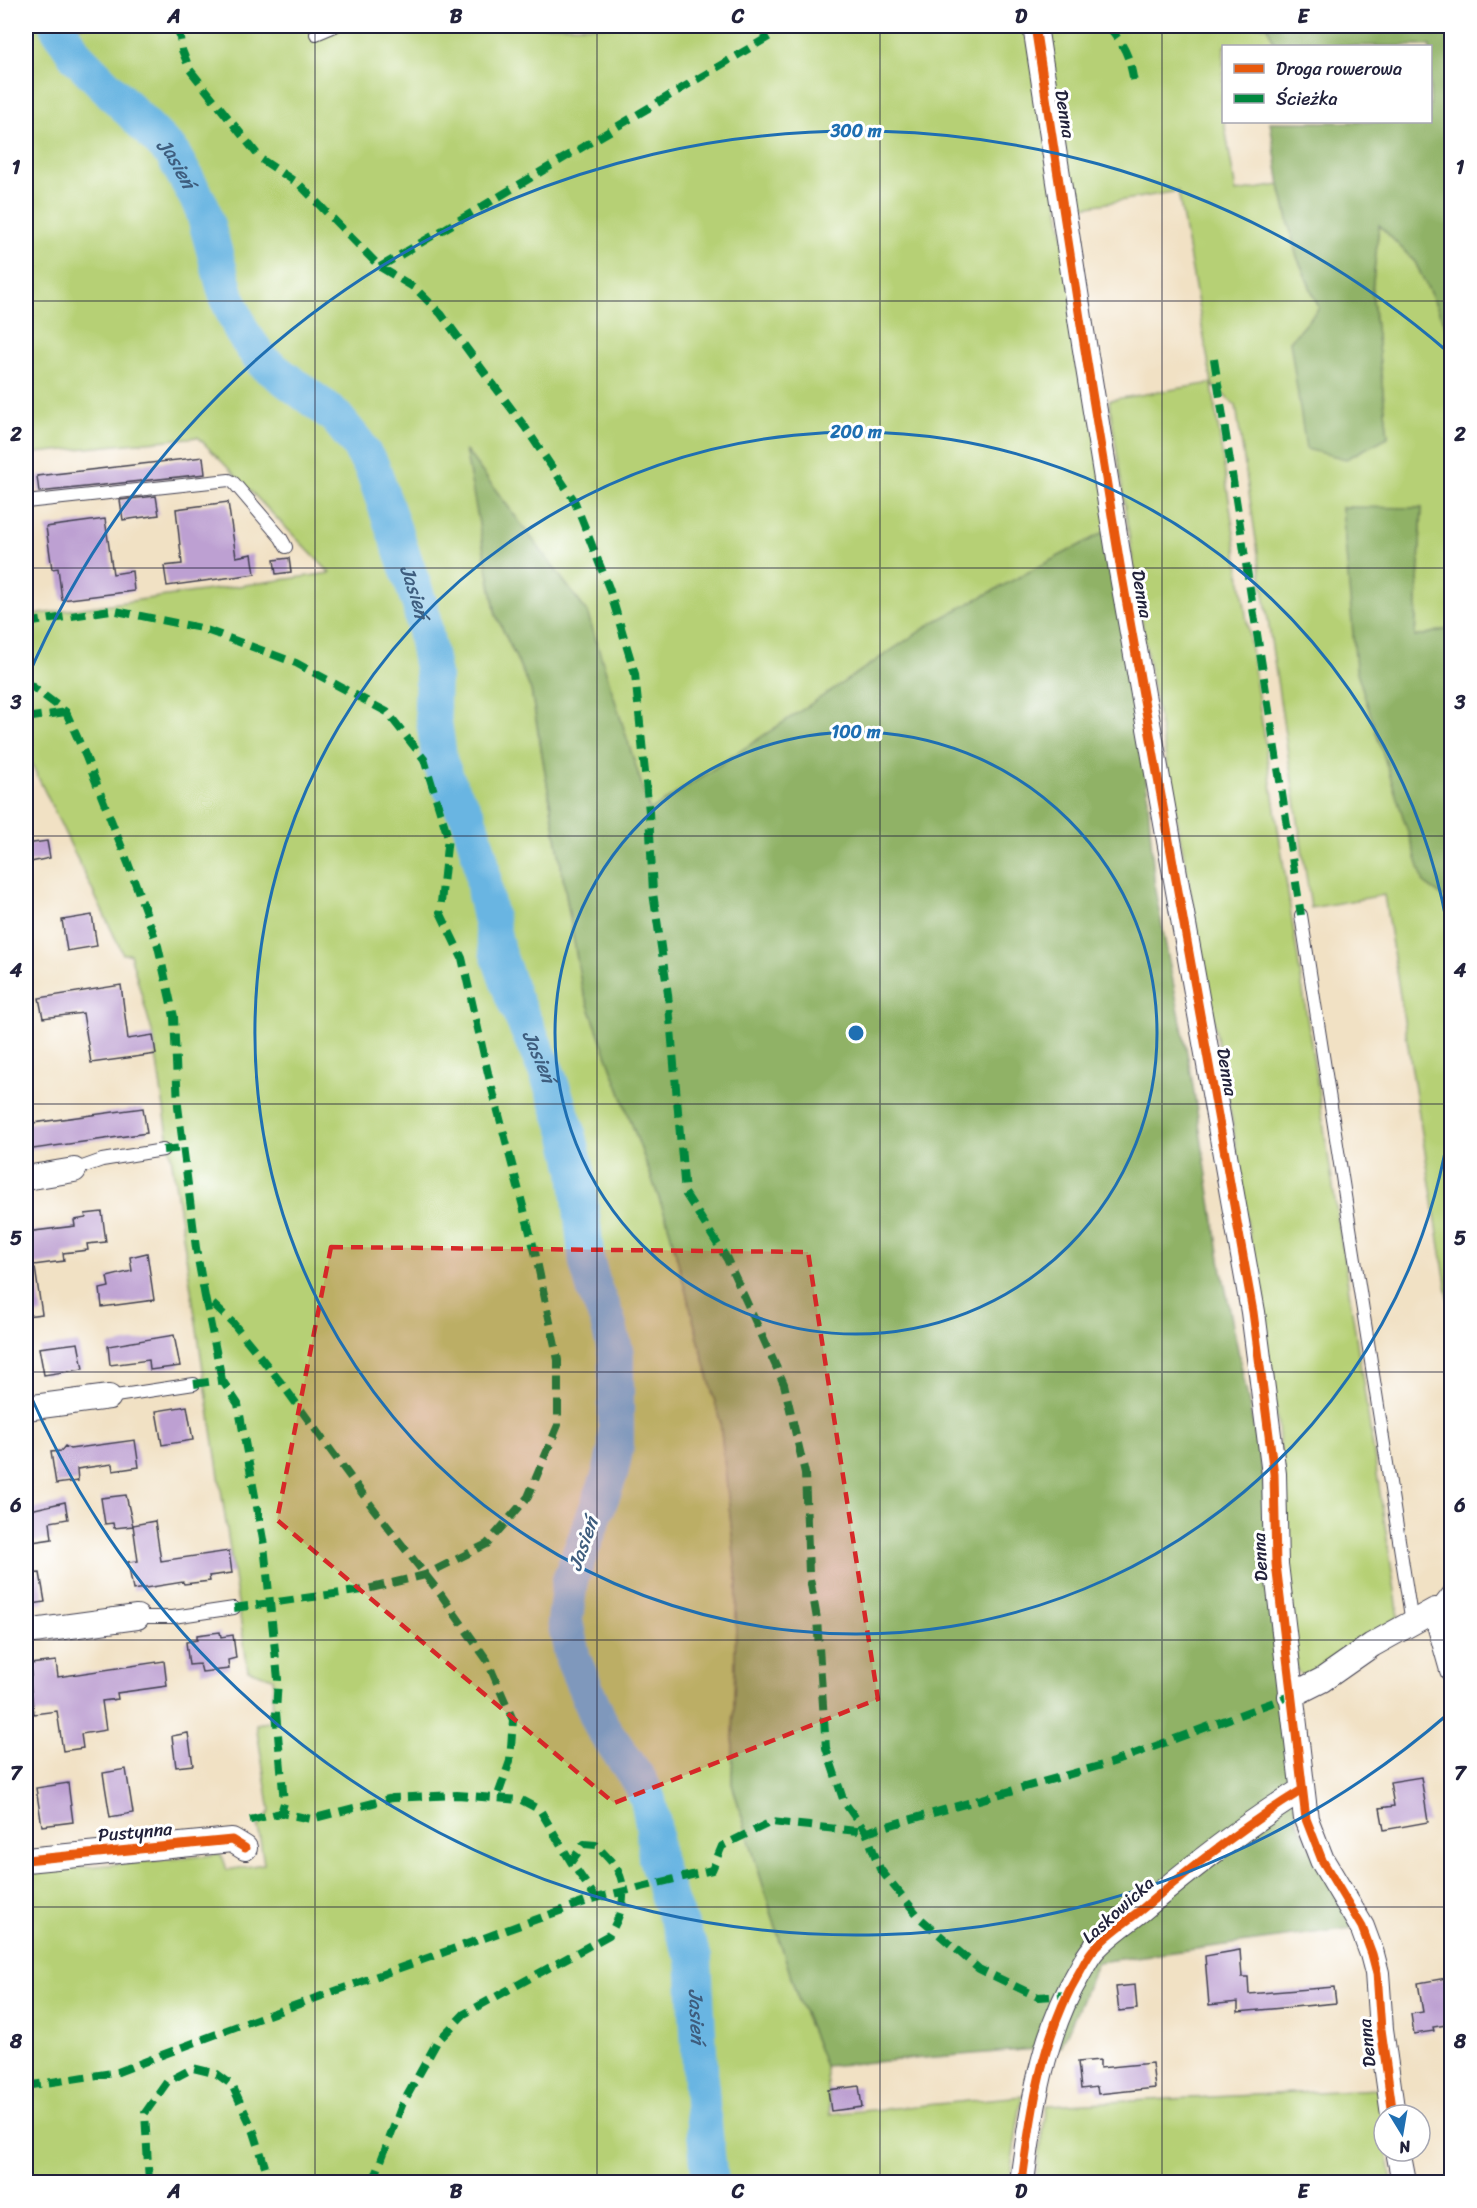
<svg xmlns="http://www.w3.org/2000/svg" width="1477" height="2208" font-family="Sriracha,sans-serif">
  <rect width="100%" height="100%" fill="#fff"/>
  <filter id="ink" filterUnits="userSpaceOnUse"><feTurbulence type="fractalNoise" baseFrequency=".0167" numOctaves="2"/><feDisplacementMap in="SourceGraphic" scale="12" xChannelSelector="R" yChannelSelector="G"/><feConvolveMatrix kernelMatrix="1 2 1 2 8 2 1 2 1" color-interpolation-filters="sRGB"/></filter>
  <filter id="wash" filterUnits="userSpaceOnUse"><feTurbulence type="fractalNoise" baseFrequency=".008" numOctaves="4" result="noise"/><feDisplacementMap in="SourceGraphic" scale="24" xChannelSelector="R" yChannelSelector="G"/><feGaussianBlur stdDeviation="1.35" result="paint"/><feColorMatrix in="noise" values="0 0 0 0 0 0 0 0 0 0 0 0 0 0 0 0 0 1.4 0 .05"/><feComposite in="paint" operator="in"/></filter>
  <g filter="url(#wash)">
    <rect width="100%" height="100%" fill="#f1e1c4"/>
    <!-- green -->
    <path fill="#b6d075" stroke="#6c7958" stroke-width="1.5" d="M26 26H1027L1114 527 649 812 587 612 466 451 496 615 531 690 582 988 667 1220 720 1421 737 1581 732 1784 796 1993 825 2066 830 2114 1022 2096 1009 2182H26V1874C90 1865 154 1862 219 1854L223 1858 227 1870 264 1864 258 1827 270 1811 256 1724 272 1721 273 1678 248 1670 153 1035 130 954H123L26 752V616L330 573 198 437 26 454Z
      M1043 26H1267L1276 46H1224L1222 109 1236 192 1280 185 1296 254 1319 308 1388 437 1372 291 1379 224 1415 262 1451 336V628L1415 637 1422 508H1342L1424 883 1451 902V1315L1384 895 1311 908 1236 406 1212 385 1269 770 1399 1617 1305 1678 1297 1671 1278 1425 1232 1120 1146 649 1109 400 1212 383 1178 191 1072 209Z
      M1378 2089 1384 2130V2151H1387L1392 2182H1035L1047 2105Z"/>
    <!-- forest -->
    <path fill="#90b266" stroke="#596a50" stroke-width="1.5" d="M1267 26H1451V336L1415 262 1379 225 1372 291 1388 437 1346 459 1306 449 1290 341 1319 308 1296 254 1280 185 1270 122H1430V46H1276Z
      M465 449 587 612 650 811 934 622 1114 527 1137 662 1155 890 1191 1073 1222 1271 1263 1473 1297 1821 1353 1928 1098 1962 1061 2047 825 2066 796 1993 732 1784 737 1581 720 1421 667 1220 582 988 531 690 496 615Z
      M1342 507 1422 508 1415 637 1451 628V902L1424 883 1356 669Z"/>
    <g fill="none" stroke-linecap="round" stroke-linejoin="round">
      <!-- river -->
      <path stroke="#69b5e2" stroke-width="36" id="s1" d="M57 26 76 56 172 153 202 207 227 297 242 332 263 362 335 416 357 443 372 467 420 605 433 674 432 707 440 763 451 789 468 817 481 861 485 894 497 951 513 997 547 1073 568 1132 577 1171 587 1263 595 1291 607 1319 616 1354V1447L610 1474 570 1580 565 1621 573 1659 602 1727 641 1783 648 1800 653 1823 656 1858 668 1897 694 1958 702 2104 710 2182"/>
    </g>
    <g id="blocks">
      <!-- building -->
      <path fill="#bda0d2" d="M203 457 205 474 39 492 37 476Z
        M156 496 159 515 123 520 120 500Z
        M228 502 236 557 252 554 255 574 167 586 164 566 182 564 176 509Z
        M105 519 113 574 132 571 134 591 62 600 58 568 52 569 46 527Z
        M289 558 291 572 276 574 274 560Z
        M47 841 50 858 26 863V844Z
        M92 915 97 946 67 951 62 920Z
        M121 985 128 1039 153 1035 156 1054 91 1063 83 1013 43 1018 39 998Z
        M143 1108 147 1133 26 1150V1124Z
        M102 1212 106 1242 87 1244 88 1250 63 1253 64 1261 26 1266V1232L75 1226 74 1220 86 1218 85 1214Z
        M147 1253 154 1300 102 1307 100 1289 109 1287 107 1277 132 1271 130 1257Z
        M26 1268H35L42 1314 26 1316Z
        M174 1335 180 1366 150 1370 149 1360 110 1365 108 1346Z
        M78 1343 83 1369 44 1375 39 1348Z
        M187 1406 193 1440 162 1445 156 1411Z
        M135 1440 139 1467 113 1471 112 1464 77 1469 78 1481 56 1484 51 1452 61 1451 65 1446 70 1449Z
        M126 1495 133 1526 114 1528 113 1523 105 1524 101 1498Z
        M65 1502 68 1519 50 1522 52 1539 26 1543V1511Z
        M155 1521 161 1561 229 1551 232 1573 209 1576 210 1581 184 1584 183 1582 133 1590 128 1562 138 1561 133 1525Z
        M40 1573 45 1602 26 1605V1574Z
        M220 1632 221 1637 233 1635 236 1658 228 1660 229 1669 202 1672 200 1664 189 1665 186 1642 197 1640V1635Z
        M56 1661 58 1677 164 1661 167 1686 117 1693 118 1699 102 1701 106 1730 81 1734 83 1748 63 1751 57 1711 34 1714 29 1676H31L30 1664Z
        M188 1733 193 1765 176 1767 172 1736Z
        M126 1769 133 1813 110 1817 103 1773Z
        M1421 1777 1428 1822 1384 1830 1380 1808 1394 1806 1390 1782Z
        M68 1783 73 1822 42 1826 36 1788Z
        M1240 1950 1242 1977H1248L1249 1994 1334 1987 1336 2003 1238 2012V2002L1209 2005 1205 1956Z
        M1446 1978 1452 2009V2024L1433 2027 1434 2031 1414 2034 1411 2014 1423 2012 1418 1983Z
        M1135 1985 1137 2009 1119 2011 1116 1987Z
        M1100 2060V2068L1152 2063 1155 2088 1098 2094 1097 2087 1081 2089 1078 2062Z
        M859 2086 862 2107 831 2111 828 2090Z"/>
    </g>
  </g>
  <g filter="url(#ink)">
    <use href="#blocks" fill-opacity="0" stroke="#413f50" stroke-width="1.5"/>
    <g fill="none" stroke-linecap="round" stroke-linejoin="round">
      <defs>
        <path id="lane" d="M316 34 335 26
          M26 502 229 480 234 483 281 538 286 547
          M1301 915 1412 1623
          M74 1170 102 1160 163 1150
          M109 1397 194 1384
          M1435 1610 1452 1588
          M137 1617H173L234 1608"/>
        <path id="street" d="M1035 26 1081 325 1121 571 1253 1312 1274 1474 1276 1564 1306 1819 1322 1860 1362 1927 1372 1954 1377 1973 1381 2029 1393 2115
          M26 1178 74 1170
          M26 1408 109 1397
          M26 1632 137 1617
          M1290 1696 1322 1680 1372 1645 1435 1610 1452 1670
          M26 1860 232 1840 245 1848
          M1398 2151 1404 2182
          M1022 2182C1031 2112 1042 2035 1079 1973 1083 1966 1087 1957 1093 1950 1106 1935 1126 1922 1142 1909 1193 1866 1245 1825 1302 1790"/>
      </defs>
      <!-- lane casing -->
      <use href="#lane" stroke="#413f50" stroke-width="14"/>
      <!-- street casing -->
      <use href="#street" stroke="#413f50" stroke-width="26"/>
      <!-- lane -->
      <use href="#lane" stroke="#fff" stroke-width="12"/>
      <!-- street -->
      <use href="#street" stroke="#fff" stroke-width="24"/>
      <!-- quiet -->
      <path stroke="#00873e" stroke-width="8" stroke-dasharray="15 8" stroke-linecap="butt" d="M178 26 182 50 190 70 261 159 300 185 380 267 415 288 441 314 525 427 574 500 609 588 635 674 649 812 653 893 668 994 685 1193 727 1259 784 1384 805 1473 809 1573 817 1619 826 1748 844 1802 866 1832 880 1869 920 1918 979 1969 1038 1997 1066 1995
        M1108 26C1127 48 1130 59 1135 88
        M380 267 787 26
        M1214 359 1301 915
        M26 623 111 610 201 628 296 663 387 712 424 759 448 837 440 912 462 958 488 1073 535 1252 558 1360V1425L528 1497 487 1544 425 1575 363 1590 234 1608
        M26 682 66 712 86 757 128 863 158 946 174 1017 178 1106 196 1248 205 1297 233 1323 282 1384 373 1508 442 1596 487 1660 513 1720 510 1761 497 1798
        M26 718 66 712
        M163 1150 183 1148
        M205 1297 222 1380
        M194 1384 222 1380 238 1404 264 1545 278 1679 276 1712 284 1803 281 1813
        M250 1820 281 1813 311 1819 392 1798 457 1795 521 1800 540 1810 571 1862 596 1898
        M26 2086 118 2072 240 2025 596 1898 712 1870 722 1846 771 1822 866 1832 1113 1762 1290 1696
        M149 2182 145 2113 167 2082 193 2068 217 2074 232 2085 254 2132 270 2182
        M373 2182 402 2105 437 2042 464 2014 609 1935C621 1917 629 1892 618 1871 613 1862 603 1853 596 1845L584 1844 571 1862"/>
      <defs>
        <path id="cycleway" d="M1035 26 1081 325 1121 571 1253 1312 1274 1474 1276 1564 1306 1819 1322 1860 1362 1927 1372 1954 1377 1973 1381 2029 1393 2115
          M26 1860 232 1840 245 1848
          M1022 2182C1031 2112 1042 2035 1079 1973 1083 1966 1087 1957 1093 1950 1106 1935 1126 1922 1142 1909 1193 1866 1245 1825 1302 1790"/>
      </defs>
      <!-- cycleway casing -->
      <use href="#cycleway" stroke="#fff" stroke-width="13"/>
      <!-- cycleway -->
      <use href="#cycleway" stroke="#e8590c" stroke-width="9"/>
    </g>
  </g>
  <!-- marked area -->
  <path fill="#d62828" fill-opacity="0.2" stroke="#d62828" stroke-width="4.5" stroke-dasharray="12 8" stroke-linejoin="round" d="M331 1247 808 1252 878 1699 614 1803 277 1520Z"/>
  <!-- grid -->
  <path fill="none" stroke="#22223b" stroke-width="1.5" stroke-opacity="0.55" d="M315 26V2182M597 26V2182M880 26V2182M1162 26V2182M26 301H1452M26 568H1452M26 836H1452M26 1104H1452M26 1372H1452M26 1640H1452M26 1907H1452"/>
  <!-- distance rings -->
  <g fill="none" stroke="#1f6fb2" stroke-width="3">
    <circle cx="856" cy="1033" r="301"/>
    <path d="M1451 1117A601 601 0 1 1 1451 949"/>
    <path d="M1448 1714A902 902 0 0 1 26 1385M26 681A902 902 0 0 1 1448 352"/>
  </g>
  <g text-anchor="middle" dominant-baseline="central" stroke-width="6" stroke-linejoin="round" paint-order="stroke">
    <!-- street labels -->
    <g font-size="18" fill="#22223b" stroke="#fff">
      <text transform="translate(1065 114) rotate(81)">Denna</text>
      <text transform="translate(1142 594) rotate(80)">Denna</text>
      <text transform="translate(1227 1072) rotate(80)">Denna</text>
      <text transform="translate(1260 1557) rotate(-93)">Denna</text>
      <text transform="translate(135 1832) rotate(-5)">Pustynna</text>
      <text transform="translate(1118 1910) rotate(-42)">Laskowicka</text>
      <text transform="translate(1367 2043) rotate(-96)">Denna</text>
    </g>
    <!-- water labels -->
    <g font-size="20" font-style="italic" fill="#3e5d7e" stroke="#fff">
      <text stroke="none"><textPath href="#s1" startOffset="183">Jasień</textPath></text>
      <text stroke="none"><textPath href="#s1" startOffset="687">Jasień</textPath></text>
      <text stroke="none"><textPath href="#s1" startOffset="1173">Jasień</textPath></text>
      <text transform="translate(583 1544) rotate(-71)">Jasień</text>
      <text stroke="none"><textPath href="#s1" startOffset="2181">Jasień</textPath></text>
    </g>
  </g>
  <circle cx="856" cy="1033" r="9" fill="#1f6fb2" stroke="#fff" stroke-width="3"/>
  <g font-size="18" text-anchor="middle" font-weight="bold" fill="#1f6fb2" stroke="#fff" stroke-width="6" stroke-linejoin="round" paint-order="stroke">
    <text x="856" y="137">300 m</text>
    <text x="856" y="438">200 m</text>
    <text x="856" y="738">100 m</text>
  </g>
  <!-- margin -->
  <rect width="1477" height="2208" fill="none" stroke="#fff" stroke-width="66"/>
  <!-- legend -->
  <rect x="1222" y="45" width="210" height="78" fill="#ffffff" stroke="#a7a7b1" stroke-width="1.5"/>
  <rect x="1234" y="64" width="30" height="9" fill="#e8590c" stroke="#a7a7b1" stroke-width="1.5"/>
  <text x="1276" y="75" font-size="18" fill="#22223b">Droga rowerowa</text>
  <rect x="1234" y="94" width="30" height="9" fill="#00873e" stroke="#a7a7b1" stroke-width="1.5"/>
  <text x="1276" y="105" font-size="18" fill="#22223b">Ścieżka</text>
  <!-- north arrow -->
  <g transform="translate(1402 2133) rotate(169)"><circle r="28" fill="#ffffff" stroke="#a7a7b1" stroke-width="1.5"/>
  <path d="M0-4.5L10 22L0 15L-10 22Z" fill="#1f6fb2"/>
  <text y="-9" font-size="16" font-weight="bold" text-anchor="middle" fill="#22223b">N</text>
  </g>
  <rect x="33" y="33" width="1411" height="2142" fill="none" stroke="#22223b" stroke-width="2"/>
  <g font-size="20" text-anchor="middle" font-weight="bold" fill="#22223b">
    <text x="174" y="23">A</text>
    <text x="456" y="23">B</text>
    <text x="738" y="23">C</text>
    <text x="1021" y="23">D</text>
    <text x="1303" y="23">E</text>
    <text x="16" y="174">1</text>
    <text x="1460" y="174">1</text>
    <text x="16" y="441">2</text>
    <text x="1460" y="441">2</text>
    <text x="16" y="709">3</text>
    <text x="1460" y="709">3</text>
    <text x="16" y="977">4</text>
    <text x="1460" y="977">4</text>
    <text x="16" y="1245">5</text>
    <text x="1460" y="1245">5</text>
    <text x="16" y="1512">6</text>
    <text x="1460" y="1512">6</text>
    <text x="16" y="1780">7</text>
    <text x="1460" y="1780">7</text>
    <text x="16" y="2048">8</text>
    <text x="1460" y="2048">8</text>
    <text x="174" y="2198">A</text>
    <text x="456" y="2198">B</text>
    <text x="738" y="2198">C</text>
    <text x="1021" y="2198">D</text>
    <text x="1303" y="2198">E</text>
  </g>
</svg>
